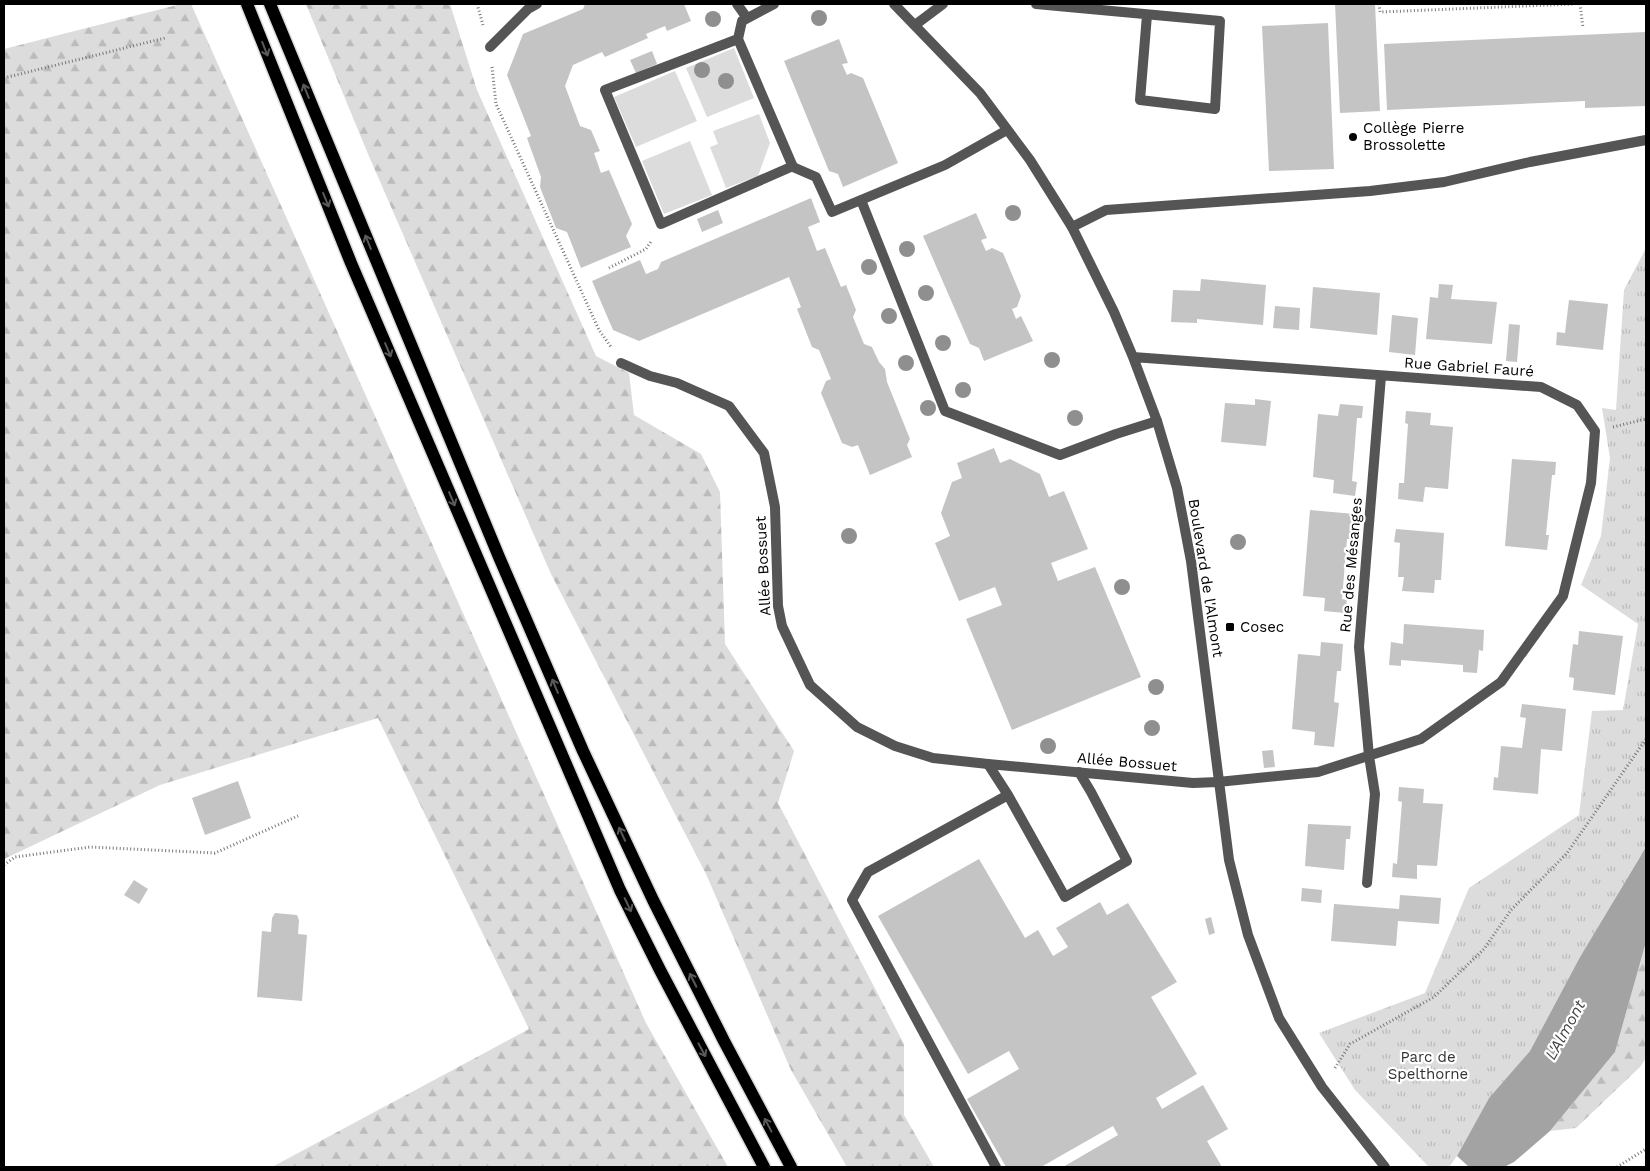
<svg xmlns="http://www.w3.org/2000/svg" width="1650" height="1171" font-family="'Work Sans',sans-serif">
  <defs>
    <pattern id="forest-firs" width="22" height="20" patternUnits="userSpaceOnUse" patternTransform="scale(1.25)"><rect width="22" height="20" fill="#dcdcdc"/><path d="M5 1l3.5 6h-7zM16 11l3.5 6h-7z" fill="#bbb"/></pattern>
    <pattern id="park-tufts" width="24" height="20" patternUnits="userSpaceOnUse" patternTransform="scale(1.25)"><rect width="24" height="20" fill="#dcdcdc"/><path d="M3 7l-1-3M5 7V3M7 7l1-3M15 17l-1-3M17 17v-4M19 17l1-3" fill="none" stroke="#bbb"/></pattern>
  </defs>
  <rect width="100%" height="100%" fill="#fff"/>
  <!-- green -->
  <path fill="#dcdcdc" d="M734 48 754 98 707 117 686 68Z
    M675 71 697 121 636 147 614 97Z
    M759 114 770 143 758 176 726 188 710 147 718 144 713 131Z
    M690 141 712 195 664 214 642 161Z"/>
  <!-- forest -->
  <path fill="url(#forest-firs)" d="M181 4H191L646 1023 728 1167H272L529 1029 378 718 160 785 4 859V49Z
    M306 4H450L477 90 596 356 629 373 634 415 701 454 720 492 725 644 794 751 778 803 904 1044V1115L934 1167H847L791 1070 706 874 551 574 368 154Z
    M1646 942V1058L1640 1067 1576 1128 1550 1131 1615 1052Z"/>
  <!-- park -->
  <path fill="url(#park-tufts)" d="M1646 248V858L1641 855 1580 957 1530 1051 1489 1098 1457 1156 1449 1167H1429L1355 1090 1319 1033 1425 993 1469 888 1579 815 1592 711 1623 710 1638 624 1581 585 1601 536 1610 458 1602 408 1616 410 1624 290Z"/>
  <!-- water -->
  <path fill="#a3a3a3" d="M1646 847V942L1615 1052 1550 1131 1514 1162 1504 1167H1469L1457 1156 1489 1098 1530 1051 1580 957Z"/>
  <!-- building -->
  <path fill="#c4c4c4" d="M585 4H684L691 21 667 31 665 26 646 34 648 38 605 57 602 52 573 65 565 86 580 126 591 130 600 151 594 153 601 173 609 170 632 224 626 236 631 247 581 268 567 232 556 228 540 187 541 177 527 138 531 136 507 75 523 34 583 9Z
    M1335 4H1375L1380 111 1340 113Z
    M1328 23 1334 169 1269 171 1262 26Z
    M1646 32V106L1585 108V101L1387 110 1384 44Z
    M839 39 848 63 842 64 847 75 851 73 863 78 898 163 843 187 838 174 829 171 784 61Z
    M652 51 657 64 636 73 630 60Z
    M811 198 820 222 808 227 817 251 825 248 841 287 846 285 856 310 853 317 864 344 872 347 879 362 885 369 887 382 910 439 907 445 912 457 870 475 858 445 852 447 842 443 821 393 826 381 831 379 819 350 812 347 797 309 801 307 789 277 639 341 613 330 592 281 640 260 646 274 658 269 661 262Z
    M718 210 723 223 702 232 697 219Z
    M976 213 987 238 981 240 986 251 992 248 1003 253 1021 296 1017 307 1012 309 1016 319 1021 316 1033 341 984 361 979 348 970 344 923 236Z
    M1201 279 1266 285 1263 325 1197 319V323L1171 322 1173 290 1200 291Z
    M1439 284 1453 285 1451 299 1497 302 1492 344 1426 339 1430 297 1438 298Z
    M1313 287 1380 293 1377 335 1310 328Z
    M1569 300 1608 304 1603 350 1556 345 1557 332 1565 333Z
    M1275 306 1300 308 1299 330 1273 328Z
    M1392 315 1418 318 1415 355 1389 352Z
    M1509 324 1520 325 1517 362 1506 361Z
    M1255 399 1271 401 1266 446 1221 442 1225 403 1255 405Z
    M1340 404 1363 406 1362 418H1357L1352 481 1357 482 1355 496 1333 493 1334 480 1313 477 1318 414 1338 416Z
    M1406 411 1431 413 1430 425 1453 427 1448 489 1425 487 1423 502 1398 499 1399 483H1404L1408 424 1405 423Z
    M994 448 1000 463 1010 459 1040 474 1049 497 1064 491 1088 549 1051 563 1058 581 1095 567 1141 677 1012 730 966 619 1002 605 995 587 959 601 935 543 950 536 941 513 952 482 962 478 957 463Z
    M1512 459 1556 462 1555 475H1552L1546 535H1549L1547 550 1505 546Z
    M1310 510 1354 514 1352 539H1347L1342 599 1347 600 1345 613 1324 611 1325 598 1303 596Z
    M1396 529 1444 533 1441 580H1435L1434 593 1402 591 1404 577H1398L1400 543 1394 542Z
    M1404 624 1484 630 1483 651 1479 650 1477 673 1463 672V665L1401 660V666L1389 665 1391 642 1403 644Z
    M1579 631 1623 636 1615 695 1573 690 1574 678 1569 677 1573 644 1578 645Z
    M1321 642 1343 644 1341 671H1337L1334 702 1339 703 1334 747 1314 745 1315 732 1292 729 1298 654 1320 656Z
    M1522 704 1566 709 1562 751 1541 749 1538 794 1493 790 1494 777 1498 778 1501 746 1522 748 1526 718 1520 717Z
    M1273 750 1275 767 1264 768 1262 751Z
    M238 781 251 818 205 835 192 798Z
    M1399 787 1424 789 1423 803 1443 804 1437 866 1417 865V879L1392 877 1393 863 1397 864 1402 802 1398 801Z
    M1308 824 1351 826 1350 839H1346L1344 870 1305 866Z
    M979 859 1025 938 1038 930 1053 956 1068 947 1056 928 1100 902 1107 915 1128 903 1177 982 1151 997 1197 1074 1156 1098 1162 1109 1203 1085 1228 1129 1207 1141 1222 1167H1063L1118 1135 1113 1126 1041 1167H1006L967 1099 1019 1069 1009 1051 968 1074 878 916Z
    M134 880 148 889 139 904 124 895Z
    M1302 888 1322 890 1321 903 1301 901Z
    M1400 895 1441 898 1439 924 1398 921 1396 946 1331 941 1334 904 1399 909Z
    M275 913 297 915 299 920 298 934 307 935 302 1001 257 997 262 931 271 932 272 918Z
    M1211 917 1215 933 1209 935 1205 919Z"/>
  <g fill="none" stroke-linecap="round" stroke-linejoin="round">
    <defs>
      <path id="primary" d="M247 4 351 263 620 890 660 970 764 1167
        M270 4 499 557 583 751 653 900 724 1041 791 1167"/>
    </defs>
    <!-- primary casing -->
    <use href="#primary" stroke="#dbdbdb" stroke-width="15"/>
    <!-- path -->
    <path stroke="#777" stroke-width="3" stroke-dasharray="1 2.5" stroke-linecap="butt" d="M477 4 483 25
      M1379 4 1380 12 1574 4
      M1580 4 1583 28
      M492 67 496 104 599 330 611 347
      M4 78 165 38
      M609 268 646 249 652 240
      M1613 427 1646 419
      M4 865 15 857 90 847 215 853 300 815
      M1335 1068 1350 1044 1434 997 1484 949 1511 910 1567 853 1646 739
      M1617 1167 1646 1149"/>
    <!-- service -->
    <path stroke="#555" stroke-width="10" d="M737 4 747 18
      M774 4 742 21 738 39 793 167 816 177 832 212 945 165 1007 130
      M1036 4 1220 21 1215 109 1140 100 1147 15
      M915 25 943 4
      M738 39 605 90 661 224 793 166
      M490 47 528 9 537 4
      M861 200 945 411 1060 455 1116 434 1157 421
      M1072 227 1106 210 1370 191 1444 182 1530 162 1646 140
      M988 764 1008 795 1065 897 1127 861 1091 792 1079 772
      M996 1167 852 900 868 872 1008 795"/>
    <!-- minor -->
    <path stroke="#555" stroke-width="10" d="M894 4 980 93 1030 160 1072 227 1114 312 1133 357 1157 421 1177 488 1191 561 1229 860 1248 935 1279 1018 1322 1087 1385 1167
      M621 363 650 376 677 383 729 406 764 453 775 507 778 606 782 626 810 685 857 727 895 746 933 758 988 764 1193 783 1218 782 1318 772 1421 739 1501 682 1563 596 1591 483 1595 431 1577 405 1541 387 1133 357
      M1367 883 1375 794 1369 756 1359 647 1381 376"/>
    <!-- primary -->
    <use href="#primary" stroke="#000" stroke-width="12"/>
  </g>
  <!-- trees -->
  <g fill="#8f8f8f">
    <circle cx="819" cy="18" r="8"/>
    <circle cx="713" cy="19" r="8"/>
    <circle cx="702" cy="70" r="8"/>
    <circle cx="726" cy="81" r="8"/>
    <circle cx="1013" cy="213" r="8"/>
    <circle cx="907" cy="249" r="8"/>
    <circle cx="869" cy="267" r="8"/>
    <circle cx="926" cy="293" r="8"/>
    <circle cx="889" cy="316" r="8"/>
    <circle cx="943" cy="343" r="8"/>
    <circle cx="1052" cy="360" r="8"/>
    <circle cx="906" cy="363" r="8"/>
    <circle cx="963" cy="390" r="8"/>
    <circle cx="928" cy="408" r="8"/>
    <circle cx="1075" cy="418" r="8"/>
    <circle cx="849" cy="536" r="8"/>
    <circle cx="1238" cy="542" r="8"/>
    <circle cx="1122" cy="587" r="8"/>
    <circle cx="1156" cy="687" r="8"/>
    <circle cx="1152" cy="728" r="8"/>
    <circle cx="1048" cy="746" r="8"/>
  </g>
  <!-- one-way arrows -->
  <defs><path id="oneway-shaft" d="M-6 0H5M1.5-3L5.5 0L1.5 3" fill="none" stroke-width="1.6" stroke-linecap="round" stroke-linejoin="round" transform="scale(1.25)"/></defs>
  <g stroke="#595959">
    <use href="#oneway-shaft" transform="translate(265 49) rotate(68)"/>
    <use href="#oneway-shaft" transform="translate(306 91) rotate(-112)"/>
    <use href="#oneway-shaft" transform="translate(326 200) rotate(68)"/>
    <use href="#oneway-shaft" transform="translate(368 242) rotate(-112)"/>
    <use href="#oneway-shaft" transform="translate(388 350) rotate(67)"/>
    <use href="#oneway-shaft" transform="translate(452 499) rotate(67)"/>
    <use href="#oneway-shaft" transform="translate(555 686) rotate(-113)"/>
    <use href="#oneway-shaft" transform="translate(622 834) rotate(-115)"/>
    <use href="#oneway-shaft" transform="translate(628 905) rotate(64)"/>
    <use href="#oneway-shaft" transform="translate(693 980) rotate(-117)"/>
    <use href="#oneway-shaft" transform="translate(702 1050) rotate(62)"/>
    <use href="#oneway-shaft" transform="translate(768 1125) rotate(-118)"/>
  </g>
  <!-- markers -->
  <g fill="#000" stroke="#fff" stroke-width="2">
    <circle cx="1353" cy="137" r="5"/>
    <rect x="1225" y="622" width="10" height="10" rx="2.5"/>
  </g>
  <g text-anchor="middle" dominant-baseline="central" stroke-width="4.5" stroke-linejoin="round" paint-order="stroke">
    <!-- poi labels -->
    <g font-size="15" fill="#000" stroke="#fff" text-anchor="start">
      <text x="1363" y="128">Collège Pierre<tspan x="1363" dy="17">Brossolette</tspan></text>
      <text x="1240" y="627">Cosec</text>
    </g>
    <!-- street labels -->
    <g font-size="15" fill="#000" stroke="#fff">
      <text transform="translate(1469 367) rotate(4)">Rue Gabriel Fauré</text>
      <text transform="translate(1351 565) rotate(-85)">Rue des Mésanges</text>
      <text transform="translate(763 566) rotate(-93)">Allée Bossuet</text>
      <text transform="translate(1206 578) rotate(81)">Boulevard de l'Almont</text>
      <text transform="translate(1127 762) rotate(5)">Allée Bossuet</text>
    </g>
    <!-- park labels -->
    <g font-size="15" fill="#333" stroke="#fff">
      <text x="1428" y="1057">Parc de<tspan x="1428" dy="17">Spelthorne</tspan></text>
    </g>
    <!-- water labels -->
    <g font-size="16" font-style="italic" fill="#444" stroke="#fff">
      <text transform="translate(1565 1030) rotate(-61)">L'Almont</text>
    </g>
  </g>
  <!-- border -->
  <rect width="1650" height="1171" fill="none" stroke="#000000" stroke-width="10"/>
</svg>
